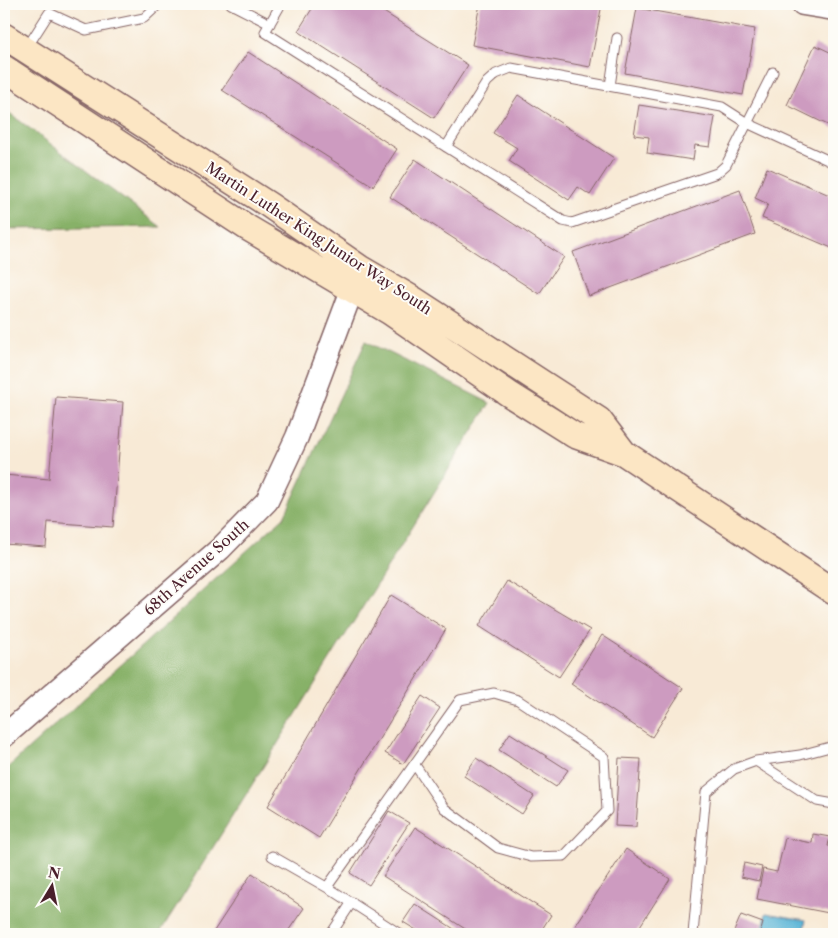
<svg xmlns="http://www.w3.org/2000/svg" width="838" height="938" font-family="'Libre Caslon Text',serif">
  <rect width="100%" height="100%" fill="#fdfcf7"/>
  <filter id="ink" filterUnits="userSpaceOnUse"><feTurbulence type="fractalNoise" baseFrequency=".02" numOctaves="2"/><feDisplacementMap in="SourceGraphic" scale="10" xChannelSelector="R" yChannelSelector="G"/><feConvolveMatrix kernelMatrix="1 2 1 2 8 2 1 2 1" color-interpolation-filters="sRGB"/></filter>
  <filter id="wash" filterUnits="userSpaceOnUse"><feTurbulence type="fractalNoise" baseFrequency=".0096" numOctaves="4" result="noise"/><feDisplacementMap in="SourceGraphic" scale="20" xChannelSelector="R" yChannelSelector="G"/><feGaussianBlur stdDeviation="1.12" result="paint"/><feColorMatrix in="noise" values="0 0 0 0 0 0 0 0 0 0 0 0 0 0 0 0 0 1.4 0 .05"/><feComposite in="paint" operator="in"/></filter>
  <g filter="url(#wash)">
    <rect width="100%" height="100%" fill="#f8ead6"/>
    <!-- forest -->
    <path fill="#87b168" stroke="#68684a" d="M4 109 161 227 4 229Z
      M366 341 490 403 159 934H4V771L284 517Z"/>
    <!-- water -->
    <path fill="#57b3d5" stroke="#506980" d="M766 913 806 920 803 934H762Z"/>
    <g id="blocks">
      <!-- building -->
      <path fill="#cd9bc0" d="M315 4H371L468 65 434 118 298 31Z
        M480 4H602L590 67 472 45Z
        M637 8 755 29 743 95 625 73Z
        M815 45 834 54V128L787 105Z
        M248 52 397 149 373 186 222 90Z
        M518 95 614 158 590 195 578 187 569 200 509 161 517 148 493 133Z
        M639 105 715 117 710 147 695 145 693 160 647 153 649 137 634 135Z
        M415 159 564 257 539 294 390 197Z
        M767 168 834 197V249L762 218 768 204 755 198Z
        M740 190 755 234 589 296 573 252Z
        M56 397 123 402 113 527 48 522 46 547 4 544V475L49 479Z
        M507 581 590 630 559 677 479 626Z
        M391 595 446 629 319 838 268 806Z
        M602 635 683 688 652 737 571 684Z
        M422 696 440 708 403 764 385 753Z
        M510 733 568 770 556 787 499 750Z
        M476 758 534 796 522 814 464 776Z
        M619 758 641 759 636 827 615 826Z
        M389 811 409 823 369 885 350 873Z
        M415 827 551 915 539 934H473L383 876Z
        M813 834 830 837 828 846 834 847V914L757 899 763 869 777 872 785 838 812 843Z
        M626 849 670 879 635 934H570Z
        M744 863 762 867 759 881 741 877Z
        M252 873 304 908 286 934H212Z
        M415 904 462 934H423L403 922Z
        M741 915 763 923 760 934H733Z"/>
    </g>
  </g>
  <g filter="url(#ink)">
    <use href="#blocks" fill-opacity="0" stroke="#876667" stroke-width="1"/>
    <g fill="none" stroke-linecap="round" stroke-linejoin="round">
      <defs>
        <path id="service" d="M231 4 270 24
          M281 4 265 32 563 221 572 223 717 173 726 165 773 72
          M26 49 49 13 86 30 144 18 159 4
          M610 86 617 38
          M446 147 487 82 496 74 511 68 722 107 747 123 834 163
          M756 761 817 801 834 804
          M272 856 335 892 400 934
          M327 887 460 700 494 693 518 700 604 757 607 811 564 856 531 857 498 848 444 808 415 765
          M331 934 352 902
          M693 934 706 792 734 769 756 761 800 755 830 747 834 749"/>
        <path id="tertiary" d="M803 4 834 9
          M4 736 220 549 267 501 297 437 358 274"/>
        <path id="secondary" d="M4 36 269 205 360 268 413 299 599 420 624 453
          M4 68 248 228 390 312 509 394 574 435 624 453 834 592"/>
      </defs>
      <!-- service casing -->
      <use href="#service" stroke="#876667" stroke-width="11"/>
      <!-- tertiary casing -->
      <use href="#tertiary" stroke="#876667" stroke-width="25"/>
      <!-- secondary casing -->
      <use href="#secondary" stroke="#876667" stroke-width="28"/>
      <!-- service -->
      <use href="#service" stroke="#fff" stroke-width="9"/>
      <!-- tertiary -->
      <use href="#tertiary" stroke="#fff" stroke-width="22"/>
      <!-- secondary -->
      <use href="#secondary" stroke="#fce6c4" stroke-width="25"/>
    </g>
  </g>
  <g text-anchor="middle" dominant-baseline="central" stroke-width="4" stroke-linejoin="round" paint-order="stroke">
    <!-- street labels -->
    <g font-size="15" fill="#4a1f2b" stroke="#fdfcf7">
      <text transform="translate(319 238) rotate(33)">Martin Luther King Junior Way South</text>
      <text transform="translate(196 567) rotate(-42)">68th Avenue South</text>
    </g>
  </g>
  <!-- margin -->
  <rect width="838" height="938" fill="none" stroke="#fdfcf7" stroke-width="20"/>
  <!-- north arrow -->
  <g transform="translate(52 886) rotate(10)" stroke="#fdfcf7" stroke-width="4" paint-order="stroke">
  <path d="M0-4L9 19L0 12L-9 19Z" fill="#4a1f2b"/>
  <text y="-8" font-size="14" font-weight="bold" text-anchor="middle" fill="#4a1f2b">N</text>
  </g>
</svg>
